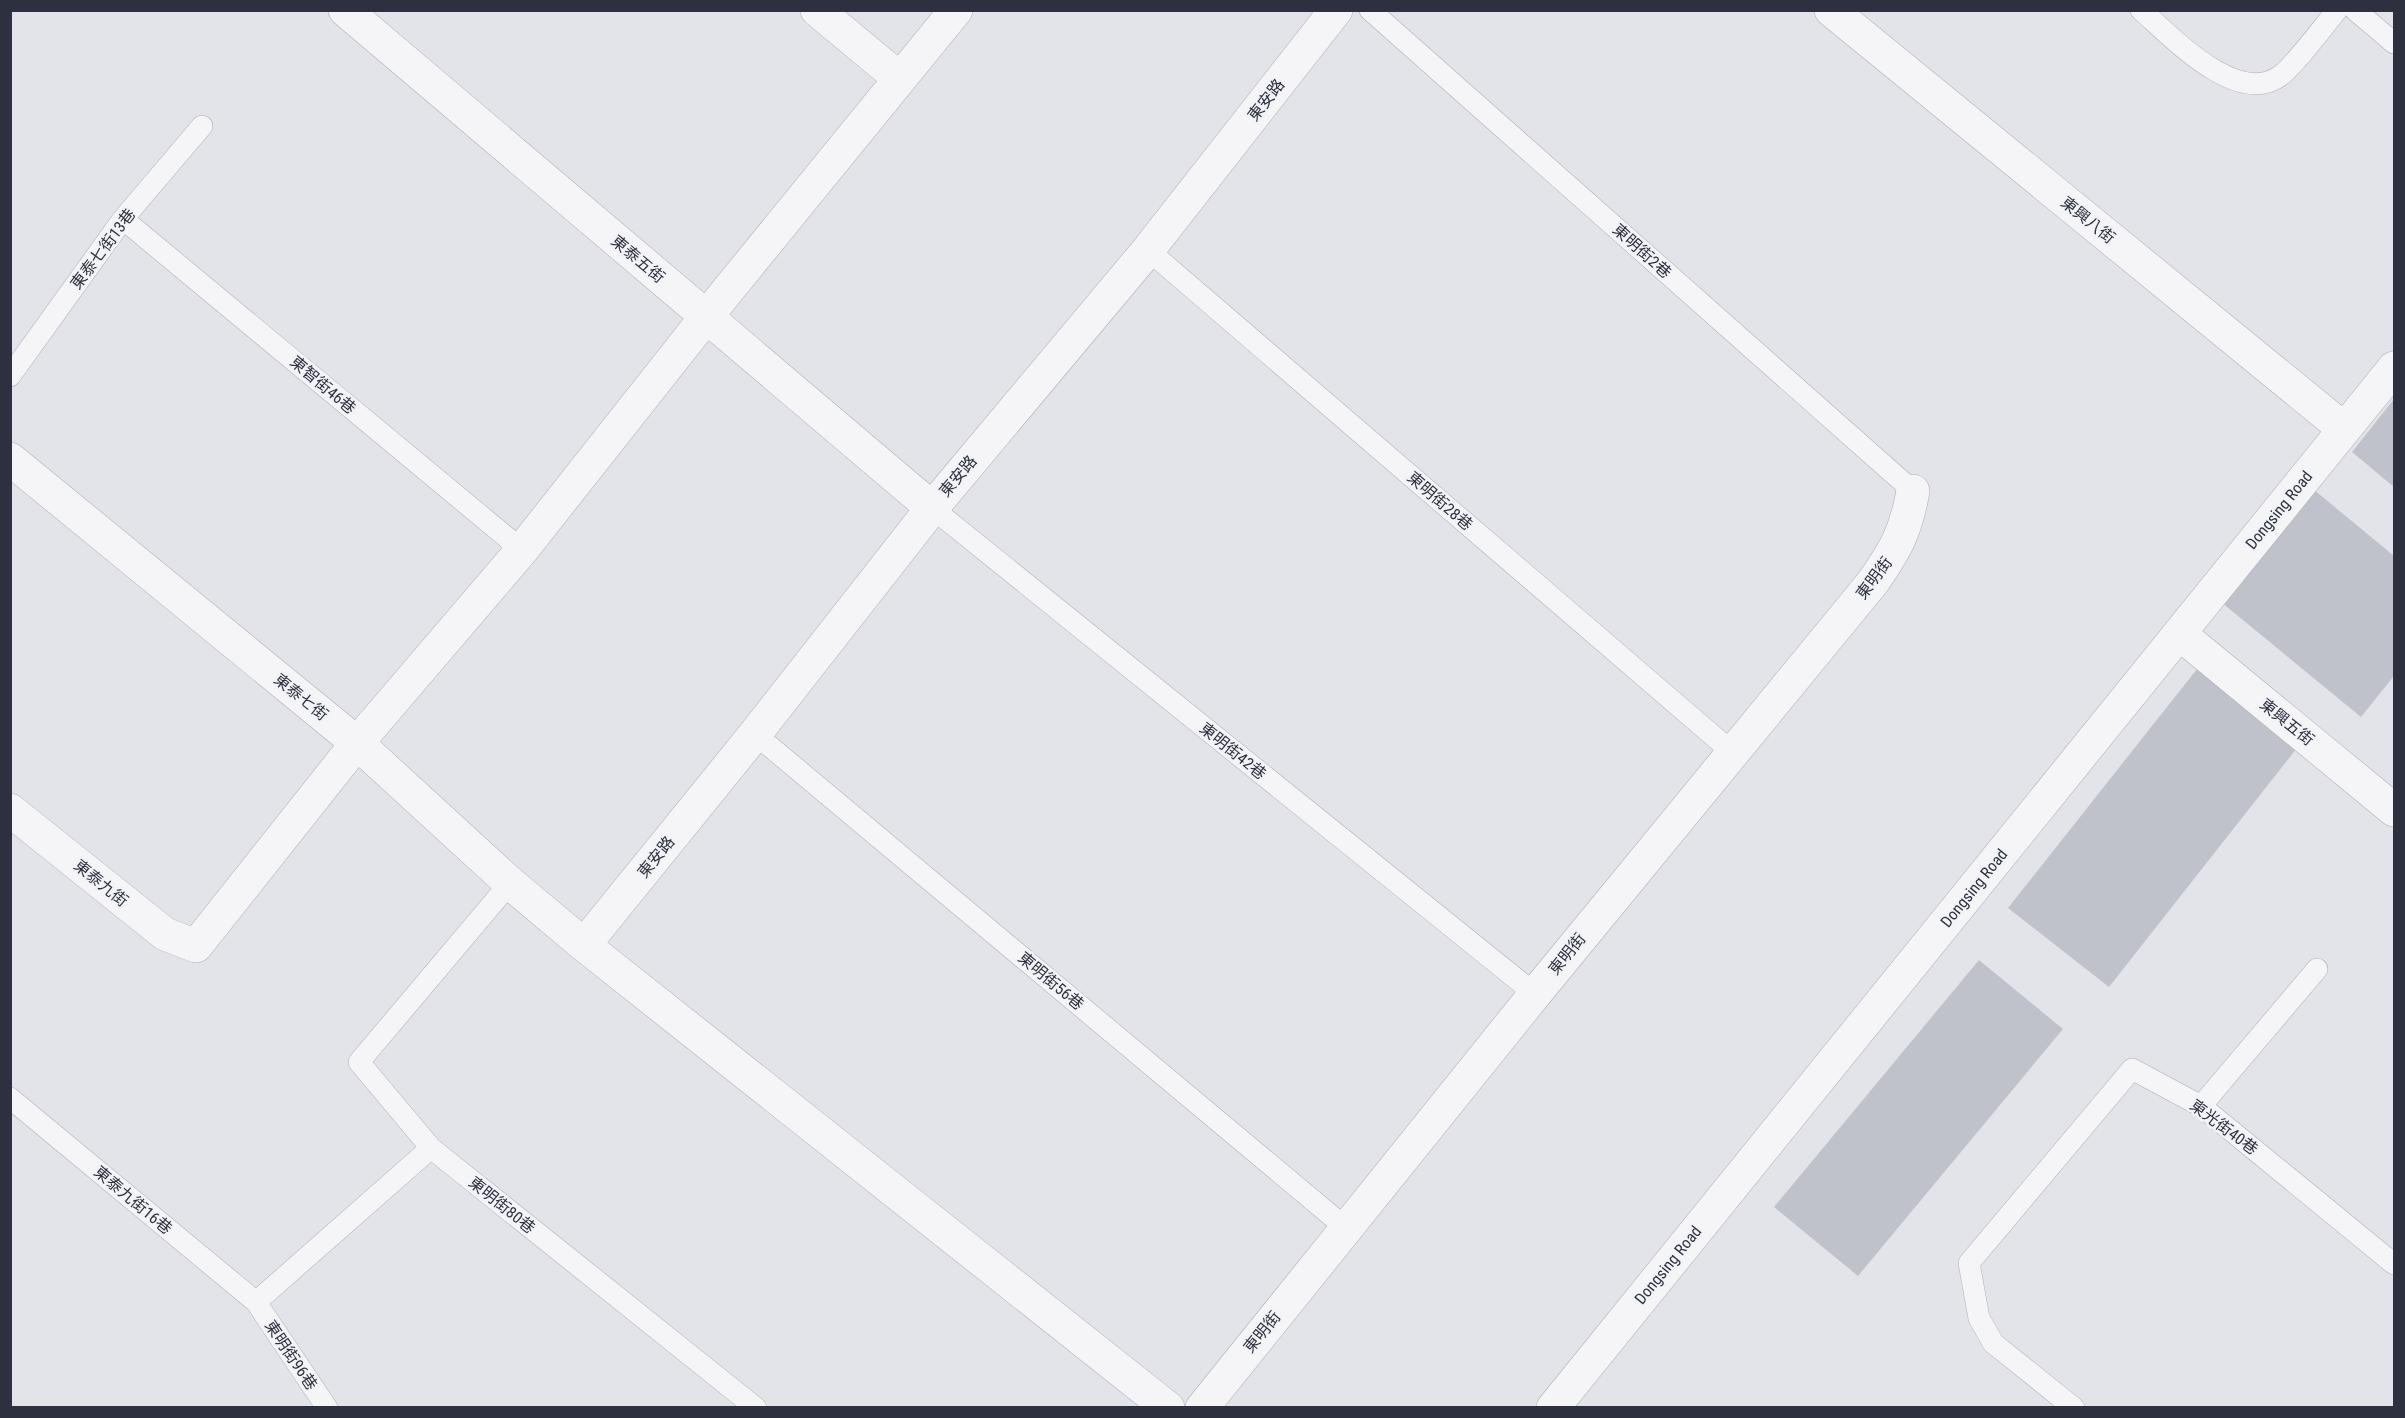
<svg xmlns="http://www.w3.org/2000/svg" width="2405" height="1418" font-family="'Roboto Condensed','Noto Sans TC',sans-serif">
  <rect width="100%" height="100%" fill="#e2e4e9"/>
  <!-- building -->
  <path fill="#c0c2cb" d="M2394 399V487L2352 452Z
    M2313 489 2394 556V676L2361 717 2221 602Z
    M2197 669 2297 748 2109 987 2008 908Z
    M1979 960 2063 1029 1858 1276 1774 1207Z"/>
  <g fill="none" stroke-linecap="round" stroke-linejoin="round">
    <defs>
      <path id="service" d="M1370 10 1913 491
        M2141 10C2172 37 2237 107 2280 76 2295 65 2323 27 2337 10
        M2355 10 2394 43
        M123 219 522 550
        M1148 250 1732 752
        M10 376 123 219 202 126
        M932 508 1535 994
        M755 734 1346 1228
        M10 1098 256 1302 327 1408
        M2201 1106 2317 969
        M431 1148 359 1062 510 883
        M256 1302 431 1148 756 1408
        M2074 1408 1993 1343 1979 1318 1969 1263 2132 1069 2201 1106 2394 1264"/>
      <path id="minor" d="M345 10 932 508
        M817 10 900 79
        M1831 10 2344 429
        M10 459 357 743 510 883 584 945 1168 1408
        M2180 634 2394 810
        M10 810 165 934 196 946 357 743 522 550 706 317 956 10
        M584 945 755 734 932 508 1148 250 1336 10
        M1202 1408 1535 994 1873 582C1896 549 1906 531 1913 491"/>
      <path id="tertiary" d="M1553 1408 2394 368"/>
    </defs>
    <!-- service casing -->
    <use href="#service" stroke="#abaeb6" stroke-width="22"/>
    <!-- minor casing -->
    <use href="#minor" stroke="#abaeb6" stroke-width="34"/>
    <!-- tertiary casing -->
    <use href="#tertiary" stroke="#abaeb6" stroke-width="34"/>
    <!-- service -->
    <use href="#service" stroke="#f5f5f8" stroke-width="21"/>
    <!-- minor -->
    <use href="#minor" stroke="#f5f5f8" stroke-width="33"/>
    <!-- tertiary -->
    <use href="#tertiary" stroke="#f5f5f8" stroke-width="33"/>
  </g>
  <g text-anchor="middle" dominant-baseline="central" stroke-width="5" stroke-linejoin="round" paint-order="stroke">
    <!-- street labels -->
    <g font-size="16" fill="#2c303f" stroke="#f2f3f7">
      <text transform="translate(1266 100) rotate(-52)">東安路</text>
      <text transform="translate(2088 220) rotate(39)">東興八街</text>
      <text transform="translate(103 249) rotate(-53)">東泰七街13巷</text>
      <text transform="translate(1642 251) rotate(42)">東明街2巷</text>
      <text transform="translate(638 259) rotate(40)">東泰五街</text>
      <text transform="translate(323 385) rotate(40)">東智街46巷</text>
      <text transform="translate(958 476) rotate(-50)">東安路</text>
      <text transform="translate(1440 501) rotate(41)">東明街28巷</text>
      <text transform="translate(2279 510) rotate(-51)">Dongsing Road</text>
      <text transform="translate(1874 578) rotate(-53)">東明街</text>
      <text transform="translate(301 697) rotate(39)">東泰七街</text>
      <text transform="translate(2287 722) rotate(39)">東興五街</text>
      <text transform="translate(1233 751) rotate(39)">東明街42巷</text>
      <text transform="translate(656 857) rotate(-51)">東安路</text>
      <text transform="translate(101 883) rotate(39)">東泰九街</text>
      <text transform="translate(1974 888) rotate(-51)">Dongsing Road</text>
      <text transform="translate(1567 954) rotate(-51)">東明街</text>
      <text transform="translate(1051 981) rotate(40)">東明街56巷</text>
      <text transform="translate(2224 1127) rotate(37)">東光街40巷</text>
      <text transform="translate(133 1200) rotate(40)">東泰九街16巷</text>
      <text transform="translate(502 1205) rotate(39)">東明街80巷</text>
      <text transform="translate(1668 1265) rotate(-51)">Dongsing Road</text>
      <text transform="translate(1262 1332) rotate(-51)">東明街</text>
      <text transform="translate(291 1355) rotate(56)">東明街96巷</text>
    </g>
  </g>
  <!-- border -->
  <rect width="2405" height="1418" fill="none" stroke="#2c303f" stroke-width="24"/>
</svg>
